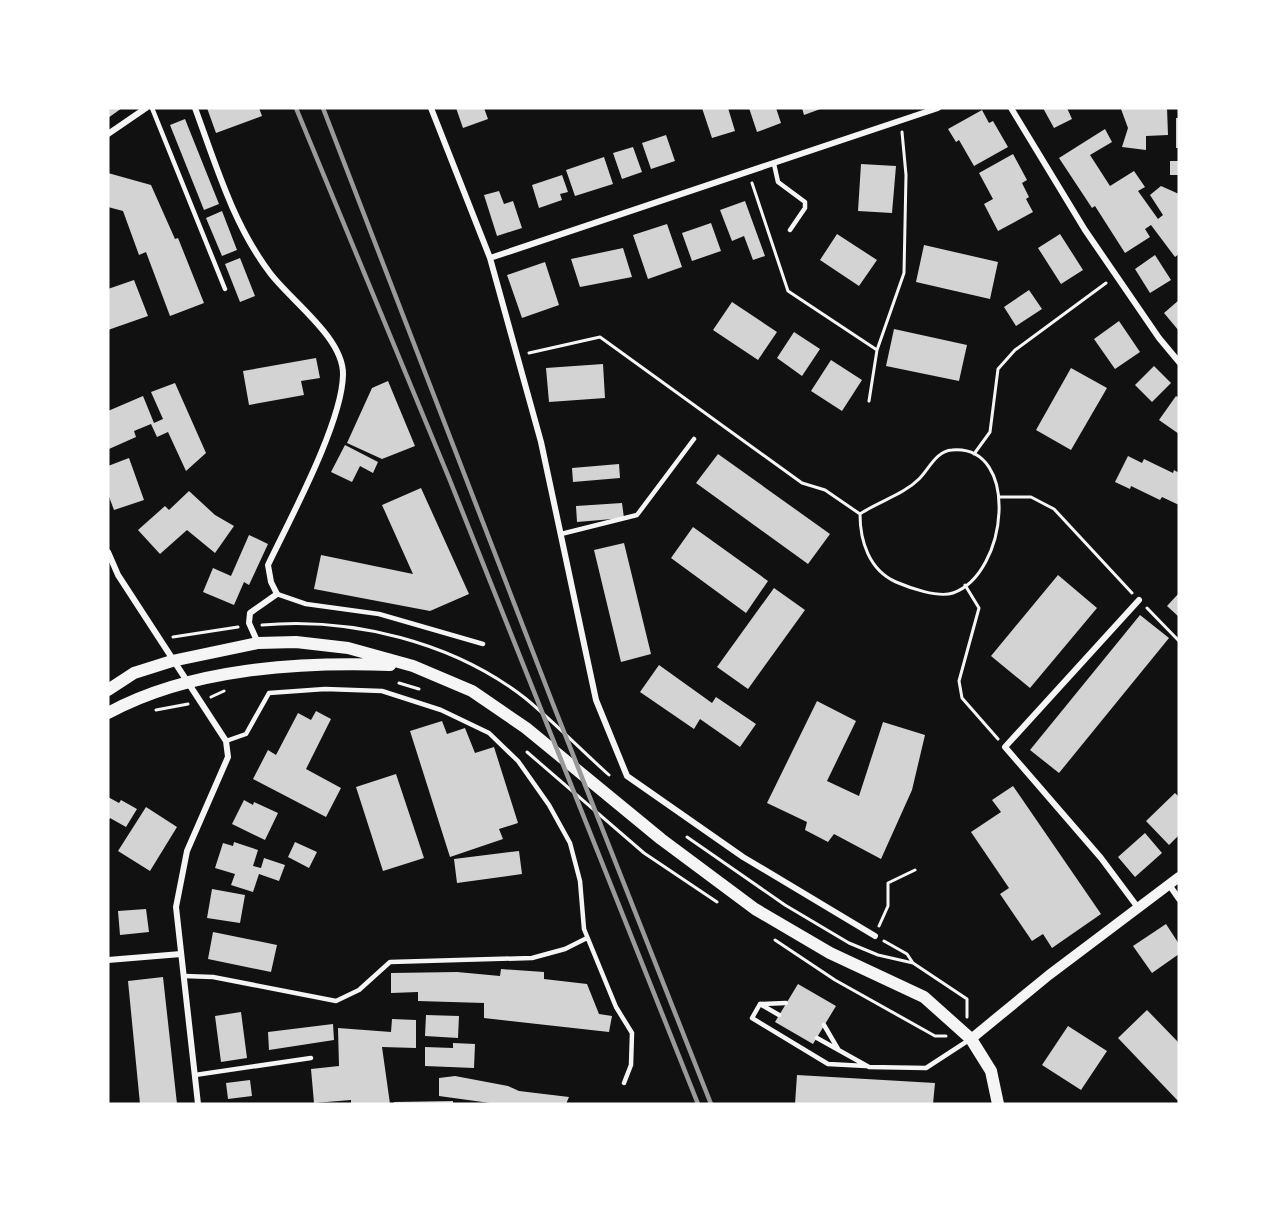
<svg xmlns="http://www.w3.org/2000/svg" width="1287" height="1212" font-family="'Alegreya Sans',sans-serif">
  <rect width="100%" height="100%" fill="#111"/>
  <!-- building -->
  <path fill="#d3d3d3" d="M108 108H122L108 118Z
    M207 108H259L262 116 216 133Z
    M456 108H484L488 119 463 128Z
    M702 108H728L735 131 712 138Z
    M749 108H776L781 123 757 132Z
    M802 108H823L804 115Z
    M1043 108H1067L1072 119 1054 128Z
    M1167 108 1168 135 1146 136V150L1122 147 1128 128 1121 109Z
    M982 110 989 123 993 121 1008 147 974 166 959 140 956 142 948 129Z
    M1176 118H1179V148H1176Z
    M185 119 219 204 204 210 170 125Z
    M1105 129 1112 142 1090 155 1110 186 1134 171 1145 187 1138 191 1158 219 1163 215 1150 195 1161 186 1179 194V254L1175 257 1151 225 1145 229 1150 237 1125 253 1095 206 1092 208 1059 158Z
    M666 135 675 161 651 169 642 143Z
    M633 147 642 172 622 179 613 153Z
    M1013 154 1027 180 1022 183 1029 197 1026 199 1033 212 998 231 984 204 993 199 979 173Z
    M604 157 613 184 575 196 566 170Z
    M1170 161H1179V175H1170Z
    M861 164 896 166 892 213 858 211Z
    M108 173 151 185 175 239 178 238 204 303 170 316 146 252 139 255 123 211 108 207Z
    M562 175 568 192 560 194 562 200 539 208 532 185Z
    M499 191 504 204 513 201 522 228 497 236 484 195Z
    M745 201 765 256 753 260 744 236 732 241 720 210Z
    M222 211 237 250 222 256 206 218Z
    M711 223 721 251 692 261 682 233Z
    M667 224 682 267 648 279 633 235Z
    M837 234 877 260 859 286 820 260Z
    M1060 234 1083 270 1061 284 1038 248Z
    M924 245 998 262 990 299 916 282Z
    M623 248 632 277 580 287 571 259Z
    M1155 255 1171 280 1150 293 1135 269Z
    M240 258 255 296 240 302 225 264Z
    M545 262 559 305 522 318 507 275Z
    M134 280 148 316 108 330V289Z
    M1029 290 1042 309 1016 326 1004 307Z
    M1179 300V331L1164 313Z
    M732 302 777 332 758 360 713 330Z
    M1119 321 1140 352 1115 369 1094 339Z
    M894 329 967 345 959 381 886 366Z
    M794 332 820 349 802 376 777 358Z
    M316 358 320 378 301 381 304 395 249 405 243 371Z
    M831 360 862 380 842 411 811 391Z
    M603 364 605 398 549 402 546 368Z
    M1154 366 1171 383 1152 402 1135 385Z
    M1071 368 1107 388 1071 450 1036 430Z
    M388 381 415 446 382 459 347 443 372 388Z
    M175 383 206 453 186 471 168 432 157 437 151 424 134 431 136 437 109 449 108 411 143 396 154 423 163 419 151 392Z
    M1176 396 1179 398V434L1159 420Z
    M345 445 378 462 373 473 360 466 352 482 331 472Z
    M718 454 830 534 808 564 696 483Z
    M1128 456 1142 463 1144 459 1173 473 1174 470 1179 473V505L1162 497 1160 500 1131 486 1130 489 1115 482Z
    M129 458 144 500 114 510 108 494V466Z
    M619 464 620 478 573 482 572 468Z
    M421 488 469 594 430 611 314 589 321 555 413 574 382 505Z
    M189 491 215 515 234 526 215 553 187 530 160 554 138 530 165 506 169 510Z
    M622 503 624 518 577 522 576 506Z
    M693 527 768 581 746 613 671 558Z
    M249 535 268 544 249 585 244 582 234 605 203 592 213 568 231 576Z
    M624 543 651 654 621 662 594 550Z
    M1058 575 1097 608 1030 688 991 656Z
    M774 588 805 610 748 689 717 667Z
    M1179 593V617L1167 606Z
    M1140 615 1169 638 1059 773 1030 750Z
    M659 665 712 703 716 697 756 724 740 747 700 719 694 729 640 692Z
    M817 701 856 721 827 781 859 796 883 722 925 735 912 790 881 859 834 834 828 842 805 830 807 822 767 803Z
    M316 711 331 719 306 769 341 788 326 817 253 779 268 750 276 755 298 713 311 720Z
    M442 721 447 734 465 728 475 753 494 747 518 823 499 829 503 839 450 857 410 731Z
    M396 774 424 858 383 871 356 787Z
    M1013 786 1101 914 1052 948 1043 934 1032 941 1000 894 1009 888 971 832 1001 812 992 800Z
    M1175 793 1179 797V835L1169 845 1146 821Z
    M108 797 119 803 121 800 137 809 126 827 110 818 108 821Z
    M244 800 253 805 254 802 278 813 265 840 232 824Z
    M146 807 177 827 150 871 118 851Z
    M1145 833 1162 853 1135 877 1118 857Z
    M234 842 258 850 253 866 261 868 264 858 285 865 279 881 259 874 253 892 231 885 235 874 215 868 223 843 233 846Z
    M295 842 317 852 309 868 288 857Z
    M519 851 522 874 457 883 454 859Z
    M212 889 245 895 240 923 207 918Z
    M146 909 149 932 120 935 118 911Z
    M1166 924 1179 944V954L1152 973 1133 946Z
    M213 932 277 945 271 972 208 959Z
    M501 969 544 972V979L587 984 599 1014 612 1016 609 1032 484 1018V1003L418 1001V992L391 993V973L457 972 500 976Z
    M163 977 177 1104H140L128 981Z
    M798 984 836 1006 813 1044 775 1022Z
    M1147 1010 1179 1043V1102L1118 1038Z
    M241 1012 247 1058 221 1062 215 1016Z
    M426 1015 459 1016 458 1038 425 1036Z
    M392 1019 416 1020V1048L382 1047 390 1104H351V1100L314 1103 311 1069 339 1066 338 1028 391 1032Z
    M333 1024 334 1040 269 1050 268 1032Z
    M1068 1026 1107 1051 1081 1090 1042 1065Z
    M453 1043 475 1044 474 1068 425 1066V1047L453 1048Z
    M797 1075 935 1083 933 1104H795Z
    M455 1076 508 1086 519 1091 569 1097 566 1104H497L439 1096V1078Z
    M250 1080 252 1096 228 1099 226 1083Z
    M453 1101V1104H394V1102Z"/>
  <g fill="none" stroke-linecap="round" stroke-linejoin="round">
    <!-- path -->
    <path stroke="#f5f5f5" stroke-width="3" d="M752 183 788 291 877 350
      M529 353 600 337 802 483 825 490 860 514C879 501 903 495 919 479 929 469 936 451 952 450 1021 444 1008 574 953 593 938 598 910 588 896 582 869 570 860 541 860 514
      M869 401 877 350 904 273 906 175 902 132
      M974 454 990 432 998 369 1015 350 1106 283
      M1000 497H1031L1054 509 1132 593
      M965 585 979 608 959 681 962 698 998 739
      M1147 608 1179 641
      M262 625C352 617 453 642 525 698 554 722 581 750 609 775
      M173 637 238 627
      M399 683 419 689
      M211 697 224 691
      M156 710 188 704
      M527 752 644 853 717 902
      M687 837 785 905 849 943 878 955 913 963 967 999V1017
      M879 926 888 906V883L915 870
      M775 940 835 980 935 1036H946
      M884 941 907 954 913 963"/>
    <!-- service -->
    <path stroke="#f5f5f5" stroke-width="4.5" d="M152 108 225 289
      M774 164 778 182 805 202V208L790 230
      M561 534 637 515 694 439
      M277 594 306 604 379 614 483 644
      M226 741 246 734 269 693 325 689 382 691 441 710 489 733 518 761 549 805 570 843 580 881 584 929 616 1007 632 1033 631 1065 624 1083
      M184 976 213 977 336 1001 359 990 390 962 532 958 565 949 587 938
      M760 1004 786 1003
      M779 1015 760 1004 752 1018 828 1064 866 1066
      M824 1025 838 1049
      M817 1038 869 1067 926 1068 969 1040
      M195 1075 311 1058"/>
    <!-- minor -->
    <path stroke="#f5f5f5" stroke-width="6" d="M195 108C216 165 233 224 270 273 291 301 344 338 343 375 342 423 290 519 268 565L271 582 277 594 250 613 249 623 258 643
      M431 108 490 258 541 442 596 700 627 776 743 857 875 936
      M1011 108 1085 230 1159 338 1179 362
      M108 134 146 108
      M490 258 938 108
      M108 552 118 575 226 741 228 757 187 851 176 907 198 1104
      M1170 886 1179 899
      M1139 909 1101 858 1005 747 1139 600
      M108 960 181 954"/>
    <!-- tertiary -->
    <path stroke="#f5f5f5" stroke-width="10" d="M971 1039 1049 975 1179 877"/>
    <!-- secondary -->
    <path stroke="#f5f5f5" stroke-width="12" d="M108 690 134 673 172 661 258 643 296 642 348 648 413 666 472 691 526 728 661 839 755 909 830 953 924 997 971 1039 991 1071 998 1104
      M108 713C191 668 298 662 390 665"/>
    <!-- rail -->
    <path stroke="#9a9a9a" stroke-width="4.5" d="M296 108 449 478 698 1104
      M323 108 553 704 711 1104"/>
  </g>
  <!-- border -->
  <rect width="1287" height="1212" fill="none" stroke="#ffffff" stroke-width="219"/>
</svg>
